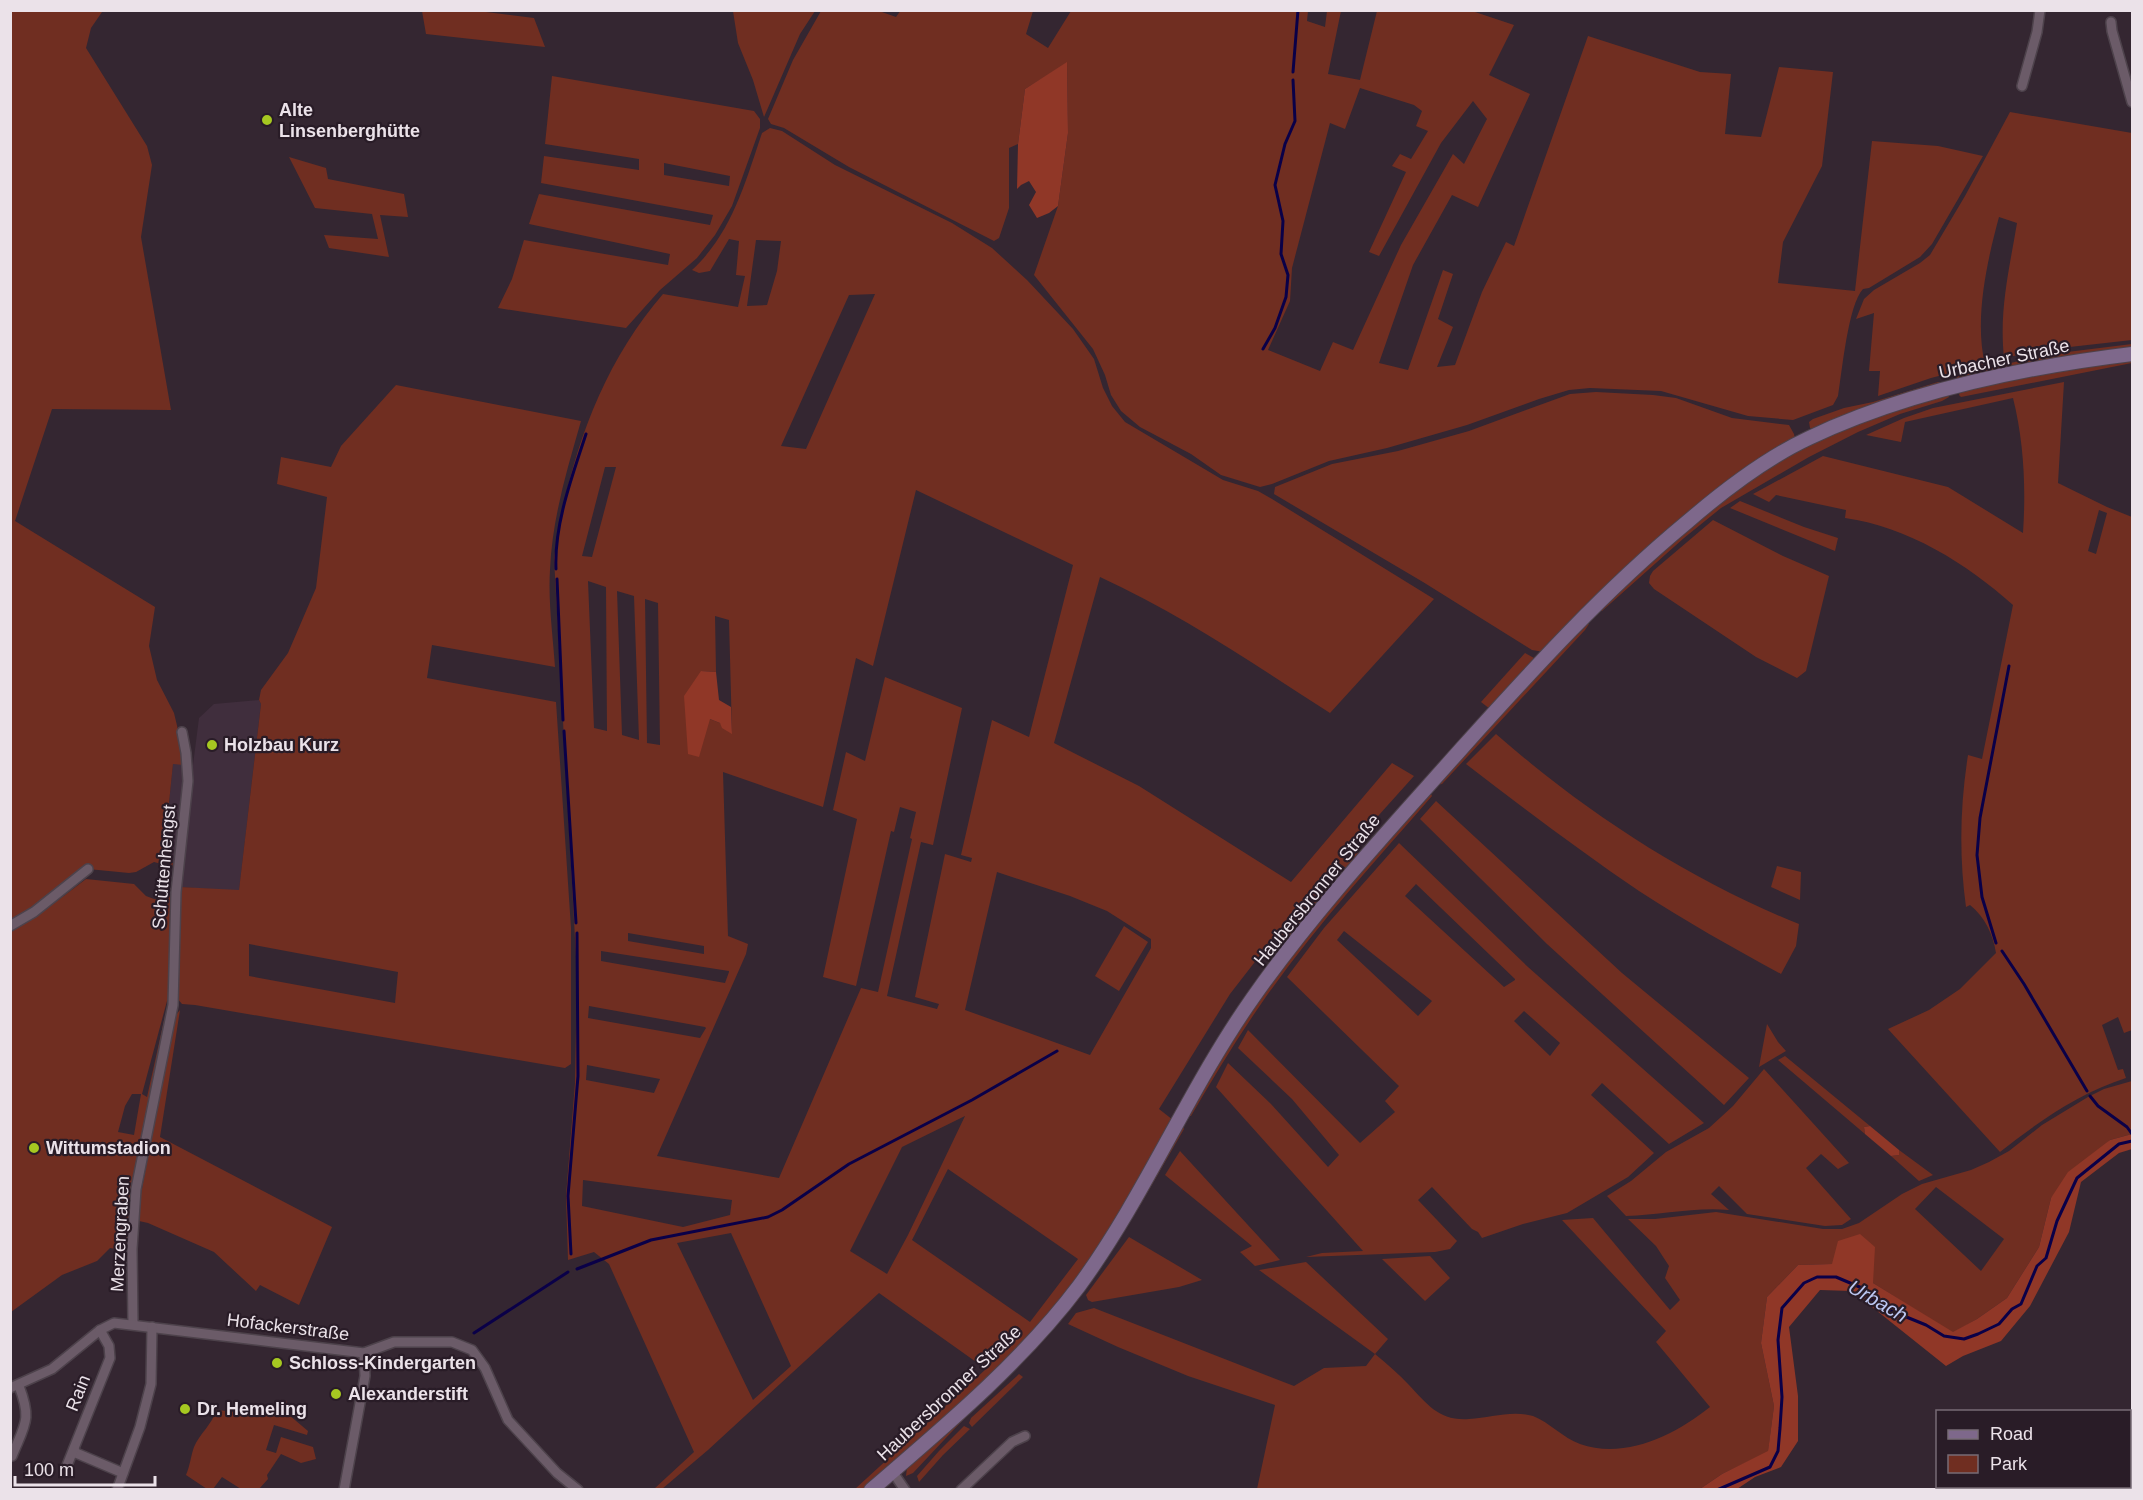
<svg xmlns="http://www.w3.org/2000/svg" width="2143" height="1500" viewBox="0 0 2143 1500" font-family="Arial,sans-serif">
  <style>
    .built { fill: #402e3d }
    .green { fill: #702e21; fill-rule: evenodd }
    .forest { fill: #903727 }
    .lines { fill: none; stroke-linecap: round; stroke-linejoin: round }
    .stream { stroke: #0a0048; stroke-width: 3 }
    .street-casing { stroke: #4d424b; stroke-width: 12 }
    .secondary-casing { stroke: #4d424b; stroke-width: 16 }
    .street { stroke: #6b5b68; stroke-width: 9 }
    .secondary { stroke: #7e688b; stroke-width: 14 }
    .poi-dot { fill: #a6c821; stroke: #291c27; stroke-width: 2 }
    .labels { text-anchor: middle; stroke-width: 4.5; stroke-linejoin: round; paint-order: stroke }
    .poi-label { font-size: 18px; font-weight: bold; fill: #ebe2e9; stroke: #291c27; text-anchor: start }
    .street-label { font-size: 18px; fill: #ebe2e9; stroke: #291c27 }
    .water-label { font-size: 20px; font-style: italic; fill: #bcc7f2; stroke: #291c27 }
  </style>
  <rect width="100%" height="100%" fill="#342631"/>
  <!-- built -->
  <path class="built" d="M 259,700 L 261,704 L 239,891 L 180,887 L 182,864 L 163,861 L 173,763 L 193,765 L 199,718 L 214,704 Z"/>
  <!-- green -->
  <g class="green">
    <path d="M 901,10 L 1033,11 L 1026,34 L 1048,48 L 1071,11 L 1308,11 L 1307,21 L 1325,27 L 1327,11 L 1341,11 L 1328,74 L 1360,80 L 1377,11 L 1472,11 L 1514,25 L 1489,75 L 1530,94 L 1478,207 L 1452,195 L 1413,265 L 1379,363 L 1408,370 L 1443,270 L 1453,274 L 1438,319 L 1453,327 L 1437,367 L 1455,365 L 1482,292 L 1506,242 L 1514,246 L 1588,36 L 1700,72 L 1731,74 L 1725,134 L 1761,137 L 1779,67 L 1833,72 L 1822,166 L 1783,242 L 1778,283 L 1855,291 L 1872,141 L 1938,146 L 1983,156 L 1932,244 L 1920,257 L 1869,288 L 1863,289 C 1848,305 1842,372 1838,396 L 1833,405 L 1793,420 L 1748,416 L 1661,391 L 1590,388 L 1569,390 L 1539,399 L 1467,425 L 1387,448 L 1329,461 L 1272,484 L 1260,487 L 1221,475 L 1191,454 L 1140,427 L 1121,411 L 1111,395 L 1105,375 L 1093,349 L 1034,275 L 1058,206 L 1068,133 L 1067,63 L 1025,89 L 1018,144 L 1009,148 L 1009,208 L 999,238 L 994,241 L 849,167 L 784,128 L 771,124 L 768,119 L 793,60 L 821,11 L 879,11 L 896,17 ZM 1360,88 L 1414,105 L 1422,111 L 1416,126 L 1428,131 L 1411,159 L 1400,154 L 1392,166 L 1406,172 L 1369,252 L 1379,256 L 1441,143 L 1473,101 L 1487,119 L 1464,164 L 1453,154 L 1401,245 L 1353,350 L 1333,342 L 1320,371 L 1268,350 L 1290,301 L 1292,268 L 1330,123 L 1345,129 Z"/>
    <path d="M 11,11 L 102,12 L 91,28 L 86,48 L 147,146 L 152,165 L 141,237 L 171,410 L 52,409 L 15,521 L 155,607 L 149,646 L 157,680 L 174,713 L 184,755 L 184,765 L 173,764 L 163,861 L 173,863 L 172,867 L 154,862 L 136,872 L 129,873 L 88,869 L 11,924 Z"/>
    <path d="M 422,11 L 478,11 L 534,18 L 545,47 L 426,34 Z"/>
    <path d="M 733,11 L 815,11 L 800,34 L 764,117 L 753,80 L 738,43 Z"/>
    <path d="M 552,76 L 754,111 L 760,119 L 760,128 L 732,206 L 715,235 L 697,258 L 660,290 L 626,328 L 498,308 L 512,279 L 524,240 L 668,265 L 670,254 L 529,224 L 539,194 L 710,225 L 713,215 L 541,183 L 544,156 L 639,170 L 639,159 L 545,144 ZM 664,163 L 730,176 L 729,186 L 664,175 Z"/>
    <path d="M 2010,112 L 2132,133 L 2132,340 L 2043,350 L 2004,358 C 1999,310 2009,271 2017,223 L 1999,217 C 1987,261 1974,320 1985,364 L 1931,378 L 1878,396 L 1880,371 L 1869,371 L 1874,313 L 1856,319 L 1864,299 L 1874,290 L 1920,263 L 1930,255 L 1965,196 Z"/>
    <path d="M 770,128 L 782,131 L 835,165 L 952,223 L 992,248 L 1027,280 L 1073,329 L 1094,359 L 1103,388 L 1112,406 L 1125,422 L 1223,480 L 1258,491 L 1272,499 L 1434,599 L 1330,713 C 1255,665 1181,614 1100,577 L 1054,743 L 1139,786 L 1291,882 L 1392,763 L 1414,776 L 1352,845 L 1361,856 L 1349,870 L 1339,863 L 1322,880 L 1332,891 L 1289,943 L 1275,936 L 1230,994 L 1159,1109 L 1173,1120 C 1141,1176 1110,1235 1070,1287 C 1012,1364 936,1425 865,1489 L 855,1489 L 986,1369 L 879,1293 L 708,1450 L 662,1489 L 654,1489 L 694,1452 L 609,1264 L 594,1252 L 568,1260 L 566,1196 L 575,1083 L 577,975 L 554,558 C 568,462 599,368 663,294 L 738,307 L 745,276 L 736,275 L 739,241 L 729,239 L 710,271 L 699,273 L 692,270 C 732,233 745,183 762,133 ZM 756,240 L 781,241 L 777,271 L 767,305 L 747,306 ZM 875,294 L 806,449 L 781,446 L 849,295 ZM 605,467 L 616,467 L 592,557 L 582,556 ZM 916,490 L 1073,565 L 1029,737 L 992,720 L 961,855 L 972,858 L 971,862 L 945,854 L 915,997 L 939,1004 L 937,1009 L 887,996 L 921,842 L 933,845 L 962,708 L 885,677 L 865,761 L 846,752 L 833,810 L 857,819 L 823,977 L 856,986 L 891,831 L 894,832 L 900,807 L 916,812 L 910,838 L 912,839 L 878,992 L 861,988 L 779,1178 L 657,1156 L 746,954 L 748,944 L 728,936 L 723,772 L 823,807 L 856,658 L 873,666 ZM 588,581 L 606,587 L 607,731 L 594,728 ZM 617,591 L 634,596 L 639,740 L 622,735 ZM 645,599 L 658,603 L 660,745 L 647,743 ZM 715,616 L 729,620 L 732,733 L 720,723 L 710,719 L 701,671 L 716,672 ZM 997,872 L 1070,896 L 1107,911 L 1151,939 L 1151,948 L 1090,1055 L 965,1010 ZM 628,933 L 704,946 L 704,954 L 628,941 ZM 601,951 L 729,971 L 729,972 L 725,983 L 601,961 ZM 589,1006 L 705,1027 L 706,1028 L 700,1038 L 588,1018 ZM 587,1065 L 660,1079 L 654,1093 L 586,1080 ZM 965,1116 L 908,1235 L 887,1274 L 850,1251 L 902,1147 ZM 948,1169 L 1078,1259 L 1030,1322 L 912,1240 ZM 583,1180 L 732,1200 L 730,1215 L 683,1227 L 582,1206 ZM 731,1233 L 791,1366 L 753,1400 L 677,1243 Z"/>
    <path d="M 289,157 L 326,168 L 328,179 L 404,194 L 408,217 L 380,215 L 389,257 L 329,248 L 324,235 L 378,239 L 372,214 L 315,208 Z"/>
    <path d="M 2132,344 L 2132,348 L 1954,380 L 1958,376 L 2043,355 Z"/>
    <path d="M 2132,358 L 2132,363 L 1961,397 L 1959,395 L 1960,392 L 2030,375 Z"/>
    <path d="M 1938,382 L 1944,383 L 1816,430 L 1810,428 L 1809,422 L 1813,419 L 1844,408 L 1873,402 Z"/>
    <path d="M 2064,382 L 2058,483 L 2107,507 L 2132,517 L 2132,1030 L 2124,1033 L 2118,1017 L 2102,1025 L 2118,1070 L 2123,1069 L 2126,1078 C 2079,1093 2038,1122 2000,1152 L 1888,1029 L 1929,1010 L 1960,989 L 1996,953 C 1993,934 1985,917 1970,905 L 1966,907 C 1959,856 1960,806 1968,755 L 1982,759 L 2013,605 C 1966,563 1908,527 1845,518 L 1846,510 L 1776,495 L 1769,502 L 1753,494 L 1823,456 L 1948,487 L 2023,533 C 2026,488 2024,442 2013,398 L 1905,422 L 1901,442 L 1866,435 L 1904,418 L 1933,408 ZM 2099,510 L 2107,513 L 2096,554 L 2088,551 Z"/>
    <path d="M 396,385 L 581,421 C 567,470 552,519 550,570 C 548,602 553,636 555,667 L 432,645 L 427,678 L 556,702 L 571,928 L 571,1064 L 565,1068 L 195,1005 L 182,1004 L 176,997 L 170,998 L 167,1001 L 142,1094 L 147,1097 L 165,1016 L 169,1009 L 130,1251 L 110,1248 L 97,1261 L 62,1275 L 11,1312 L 11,932 L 40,914 L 86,879 L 134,884 L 146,896 L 154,899 L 160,900 L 180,887 L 239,890 L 261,704 L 259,700 L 261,690 L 288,653 L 316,588 L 327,497 L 277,484 L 281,457 L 331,467 L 341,446 ZM 249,944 L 398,972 L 395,1003 L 249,976 ZM 132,1094 L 141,1094 L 134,1135 L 118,1132 L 125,1106 Z"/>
    <path d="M 1596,392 L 1653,395 L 1676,398 L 1732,418 L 1789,425 L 1794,434 L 1795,439 L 1773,453 L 1544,652 L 1532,650 L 1423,582 L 1274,494 L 1275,487 L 1332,464 L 1398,451 L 1469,431 L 1570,394 Z"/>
    <path d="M 1948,395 L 1949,397 L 1942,401 L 1900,414 L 1858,432 L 1809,457 L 1721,508 L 1684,538 L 1602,611 L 1598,611 C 1659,550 1729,486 1806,446 C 1849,423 1901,408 1948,395 Z"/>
    <path d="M 1740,501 L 1804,527 L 1838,538 L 1835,551 L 1730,508 Z"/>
    <path d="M 1713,520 L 1783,556 L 1829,576 L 1806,671 L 1797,678 L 1756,657 L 1654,589 L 1649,583 L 1650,576 L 1653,571 Z"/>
    <path d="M 1585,624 L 1589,624 L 1585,630 L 1442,784 L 1436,785 Z"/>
    <path d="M 1525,653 L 1534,658 L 1533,662 L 1490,709 L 1481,702 Z"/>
    <path d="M 1496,734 C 1585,812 1689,880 1799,924 L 1796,946 L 1781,974 C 1733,948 1685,921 1639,891 C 1580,851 1523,808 1466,764 Z"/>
    <path d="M 1430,792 L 1432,796 C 1373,864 1312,930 1261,1004 C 1236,1040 1213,1078 1191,1116 L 1187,1116 C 1210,1077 1233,1037 1259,1000 C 1310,926 1371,859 1430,792 Z"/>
    <path d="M 1436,801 L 1622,973 L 1749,1078 L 1724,1105 L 1547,944 L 1420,819 Z"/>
    <path d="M 1399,843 L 1528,967 L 1704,1123 L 1669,1144 L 1602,1083 L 1591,1095 L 1654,1153 L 1628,1177 L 1567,1213 L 1523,1224 L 1482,1238 L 1478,1232 L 1472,1229 L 1432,1187 L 1418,1200 L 1457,1241 L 1450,1249 L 1435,1252 L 1306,1257 L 1322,1253 L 1363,1251 L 1216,1087 L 1228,1063 L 1271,1104 L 1328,1167 L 1339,1155 L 1292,1099 L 1238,1048 L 1248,1030 L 1360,1143 L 1395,1112 L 1385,1101 L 1399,1086 L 1287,977 L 1324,928 ZM 1416,884 L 1515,979 L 1515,980 L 1504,987 L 1405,896 ZM 1344,931 L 1432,1001 L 1418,1016 L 1337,940 ZM 1524,1011 L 1560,1043 L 1550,1056 L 1514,1021 Z"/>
    <path d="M 1777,866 L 1801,872 L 1800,900 L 1771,887 Z"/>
    <path d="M 1124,926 L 1148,942 L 1119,991 L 1095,976 Z"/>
    <path d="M 180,1010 L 160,1137 L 332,1227 L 299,1305 L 260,1285 L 256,1291 L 214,1252 L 148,1223 L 139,1221 L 141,1194 L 171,1032 L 176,1015 Z"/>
    <path d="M 1767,1024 L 1778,1042 L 1786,1051 L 1759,1067 Z"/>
    <path d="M 1785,1056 L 1870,1126 L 1864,1127 L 1865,1134 L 1778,1060 Z"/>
    <path d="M 1764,1069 L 1849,1163 L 1838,1169 L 1821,1154 L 1806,1168 L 1851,1219 L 1842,1225 L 1825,1226 L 1747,1214 L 1719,1186 L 1711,1194 L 1729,1210 C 1694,1207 1661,1215 1626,1216 L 1607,1196 L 1631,1181 L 1666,1152 L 1709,1128 L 1733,1106 Z"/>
    <path d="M 2132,1081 L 2132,1134 L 2110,1140 L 2051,1198 L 2039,1247 L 2007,1298 L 1977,1319 L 1953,1333 L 1873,1283 L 1873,1273 L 1832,1264 L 1798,1265 L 1767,1297 L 1761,1343 L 1774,1406 L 1768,1452 L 1722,1474 L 1700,1489 L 1257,1489 L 1275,1405 L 1188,1376 L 1118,1347 L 1068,1324 L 1076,1313 L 1094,1308 L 1294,1386 L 1324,1368 L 1366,1366 L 1375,1354 L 1259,1270 L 1306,1262 L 1388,1339 L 1375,1354 C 1387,1364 1399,1374 1409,1385 C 1428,1405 1439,1421 1469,1419 C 1491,1418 1511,1410 1533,1416 C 1549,1422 1563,1438 1580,1444 C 1625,1460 1675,1435 1710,1407 L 1656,1342 L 1666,1331 L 1562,1220 L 1593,1218 L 1670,1310 L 1680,1300 L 1665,1278 L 1669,1266 L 1656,1246 L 1628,1219 L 1655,1219 L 1716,1212 L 1823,1229 L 1842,1229 L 1859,1223 L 1902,1194 L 1922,1184 L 1971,1170 L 1989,1162 L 2009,1151 L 2042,1125 L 2088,1097 L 2104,1089 ZM 1936,1187 L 2004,1239 L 1981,1271 L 1915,1209 Z"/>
    <path d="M 1182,1125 L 1184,1129 L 1139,1207 L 1078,1300 L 1048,1335 L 960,1423 L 913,1473 L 906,1476 L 907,1468 L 914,1459 L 1043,1335 Z"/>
    <path d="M 1899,1150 L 1933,1175 L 1919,1181 L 1891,1156 L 1899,1155 Z"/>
    <path d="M 1180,1151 L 1280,1260 L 1255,1266 L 1240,1252 L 1252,1246 L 1165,1175 Z"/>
    <path d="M 1129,1237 L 1202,1280 L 1179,1287 L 1092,1302 L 1088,1300 L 1086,1295 Z"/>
    <path d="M 1430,1256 L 1450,1278 L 1425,1301 L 1382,1259 Z"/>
    <path d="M 1019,1374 L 1023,1377 L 972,1427 L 969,1423 L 971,1418 Z"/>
    <path d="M 286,1400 L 289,1415 L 308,1431 L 307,1435 L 274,1425 L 266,1450 L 276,1453 L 281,1437 L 313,1447 L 316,1459 L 301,1463 L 281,1454 L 267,1475 L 268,1479 L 259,1489 L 241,1489 L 222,1477 L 213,1489 L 207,1489 L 186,1475 C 190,1466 191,1455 194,1447 C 200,1433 212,1425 216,1410 L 284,1416 Z"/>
    <path d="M 964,1426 L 970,1429 L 943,1455 L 919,1482 L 917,1476 L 939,1451 Z"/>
  </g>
  <!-- forest -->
  <g class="forest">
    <path d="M 1067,62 L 1068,133 L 1058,206 L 1049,213 L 1037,218 L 1029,205 L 1036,192 L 1029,181 L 1021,185 L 1017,189 L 1018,144 L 1025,89 Z"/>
    <path d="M 701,671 L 716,672 L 719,700 L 731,707 L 732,734 L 722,728 L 720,723 L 710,719 L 699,757 L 688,754 L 684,696 Z"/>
    <path d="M 1870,1126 L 1899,1150 L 1899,1155 L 1891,1156 L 1865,1134 L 1864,1127 Z"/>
    <path d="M 2132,1134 L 2132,1149 L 2119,1153 L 2081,1182 L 2069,1232 L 2030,1306 L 2001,1341 L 1963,1356 L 1946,1366 L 1852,1291 L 1820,1290 L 1789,1327 L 1798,1396 L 1798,1441 L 1781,1467 L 1755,1477 L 1737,1489 L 1700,1489 L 1722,1474 L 1768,1451 L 1774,1406 L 1761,1343 L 1767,1297 L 1798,1265 L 1832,1264 L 1838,1241 L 1860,1234 L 1875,1247 L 1873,1283 L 1953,1332 L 1977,1319 L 2007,1298 L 2039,1247 L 2051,1198 L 2068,1172 L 2110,1140 Z"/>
  </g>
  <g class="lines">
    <!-- stream -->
    <g class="stream">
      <path d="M 1293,72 L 1298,10"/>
      <path d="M 1263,349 L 1275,328 L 1286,297 L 1288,275 L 1281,254 L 1283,221 L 1275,185 L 1285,144 L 1295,121 L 1293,80"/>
      <path d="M 556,569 C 554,524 572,477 586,434"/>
      <path d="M 557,579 L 563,720"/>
      <path d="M 564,731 L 576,923"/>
      <path d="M 1996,943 L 1982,897 L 1977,855 L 1980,818 L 2009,666"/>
      <path d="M 2002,951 L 2024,984 L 2087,1091"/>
      <path d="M 2090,1096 L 2098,1106 L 2127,1127 L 2132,1134"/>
      <path d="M 571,1254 L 568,1196 L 578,1076 L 577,933"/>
      <path d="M 577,1269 L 651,1240 L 768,1217 L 782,1210 L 849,1164 L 972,1100 L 1057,1051"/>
      <path d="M 474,1333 L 568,1272"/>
      <path d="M 1717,1490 L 1770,1467 L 1778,1451 L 1780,1428 L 1782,1397 L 1778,1340 L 1782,1308 L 1804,1283 L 1817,1277 L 1836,1277 L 1862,1288 L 1869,1297 L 1882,1307 L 1926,1325 L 1944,1336 L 1964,1339 L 1978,1334 L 1999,1324 L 2012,1309 L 2021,1304 L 2037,1266 L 2046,1258 L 2057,1221 L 2077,1178 L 2119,1144 L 2132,1141"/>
    </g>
    <defs>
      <g id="street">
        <path d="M 2111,22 L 2112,31 L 2132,102"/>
        <path d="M 2022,86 L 2037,32 L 2040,10"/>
        <path d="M 10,926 L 34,912 L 88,869"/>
        <path d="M 133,1324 L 132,1249 L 136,1189 L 173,1005 L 176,892 L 188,781 L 186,753 L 182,732"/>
        <path d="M 10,1388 L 52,1369 L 100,1330 L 114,1323 L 364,1353 L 394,1342 L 452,1342 L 472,1350 L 485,1368 L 508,1420 L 557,1473 L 578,1490"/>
        <path d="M 74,1449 L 76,1453 L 123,1473"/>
        <path d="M 12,1456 C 25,1424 32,1420 19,1386"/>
        <path d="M 66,1468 L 110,1358 L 109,1346 L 100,1330"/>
        <path d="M 892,1471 L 905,1490"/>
        <path d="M 117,1490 L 140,1427 L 151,1384 L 152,1327"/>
        <path d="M 344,1490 L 365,1376 L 364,1353"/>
        <path d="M 961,1490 L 1012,1442 L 1025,1436"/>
      </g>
      <path id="secondary" d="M 871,1490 C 943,1428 1022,1362 1079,1286 C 1145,1196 1188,1090 1252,999 C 1315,909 1390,829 1462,748 C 1533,669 1604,591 1686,523 C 1723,491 1764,459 1809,438 C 1908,391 2025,367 2132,354"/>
    </defs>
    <!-- street casing -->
    <use href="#street" class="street-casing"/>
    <!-- secondary casing -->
    <use href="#secondary" class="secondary-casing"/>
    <!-- street -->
    <use href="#street" class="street"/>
    <!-- secondary -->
    <use href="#secondary" class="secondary"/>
  </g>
  <!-- markers -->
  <g class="poi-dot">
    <circle cx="267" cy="120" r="6"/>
    <circle cx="212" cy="745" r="6"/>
    <circle cx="34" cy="1148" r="6"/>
    <circle cx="277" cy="1363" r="6"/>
    <circle cx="336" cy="1394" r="6"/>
    <circle cx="185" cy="1409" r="6"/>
  </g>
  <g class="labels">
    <!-- poi labels -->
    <g class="poi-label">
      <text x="279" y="116">Alte<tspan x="279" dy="21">Linsenberghütte</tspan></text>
      <text x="224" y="751">Holzbau Kurz</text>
      <text x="46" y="1154">Wittumstadion</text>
      <text x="289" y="1369">Schloss-Kindergarten</text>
      <text x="348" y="1400">Alexanderstift</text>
      <text x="197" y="1415">Dr. Hemeling</text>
    </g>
    <!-- street labels -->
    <g class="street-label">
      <text transform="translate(2004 359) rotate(-12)" y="6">Urbacher Straße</text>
      <text transform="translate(164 867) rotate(-85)" y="6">Schüttenhengst</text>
      <text transform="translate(1317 890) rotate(-51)" y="6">Haubersbronner Straße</text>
      <text transform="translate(120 1234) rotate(-87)" y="6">Merzengraben</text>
      <text transform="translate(288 1327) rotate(7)" y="6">Hofackerstraße</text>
      <text transform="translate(78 1393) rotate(-68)" y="6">Rain</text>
      <text transform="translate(949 1393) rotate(-43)" y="6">Haubersbronner Straße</text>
    </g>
    <!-- water labels -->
    <g class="water-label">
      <text transform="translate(1878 1301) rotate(30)" y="7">Urbach</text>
    </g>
  </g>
  <!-- border -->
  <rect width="2143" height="1500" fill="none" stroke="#ebe2e9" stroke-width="24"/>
  <!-- legend -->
  <rect x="1936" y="1410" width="195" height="78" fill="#291c27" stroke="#776b75" stroke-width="1.5"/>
  <rect x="1948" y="1430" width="30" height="9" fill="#7e688b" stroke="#776b75" stroke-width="1.5"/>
  <text x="1990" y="1440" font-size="18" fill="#ebe2e9">Road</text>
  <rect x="1948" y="1455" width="30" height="18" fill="#702e21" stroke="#776b75" stroke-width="1.5"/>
  <text x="1990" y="1470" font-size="18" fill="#ebe2e9">Park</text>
  <!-- scale -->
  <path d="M15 1476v9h140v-9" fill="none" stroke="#ebe2e9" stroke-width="3"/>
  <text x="24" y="1476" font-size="18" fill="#ebe2e9" stroke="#291c27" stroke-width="4.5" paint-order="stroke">100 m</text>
</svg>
